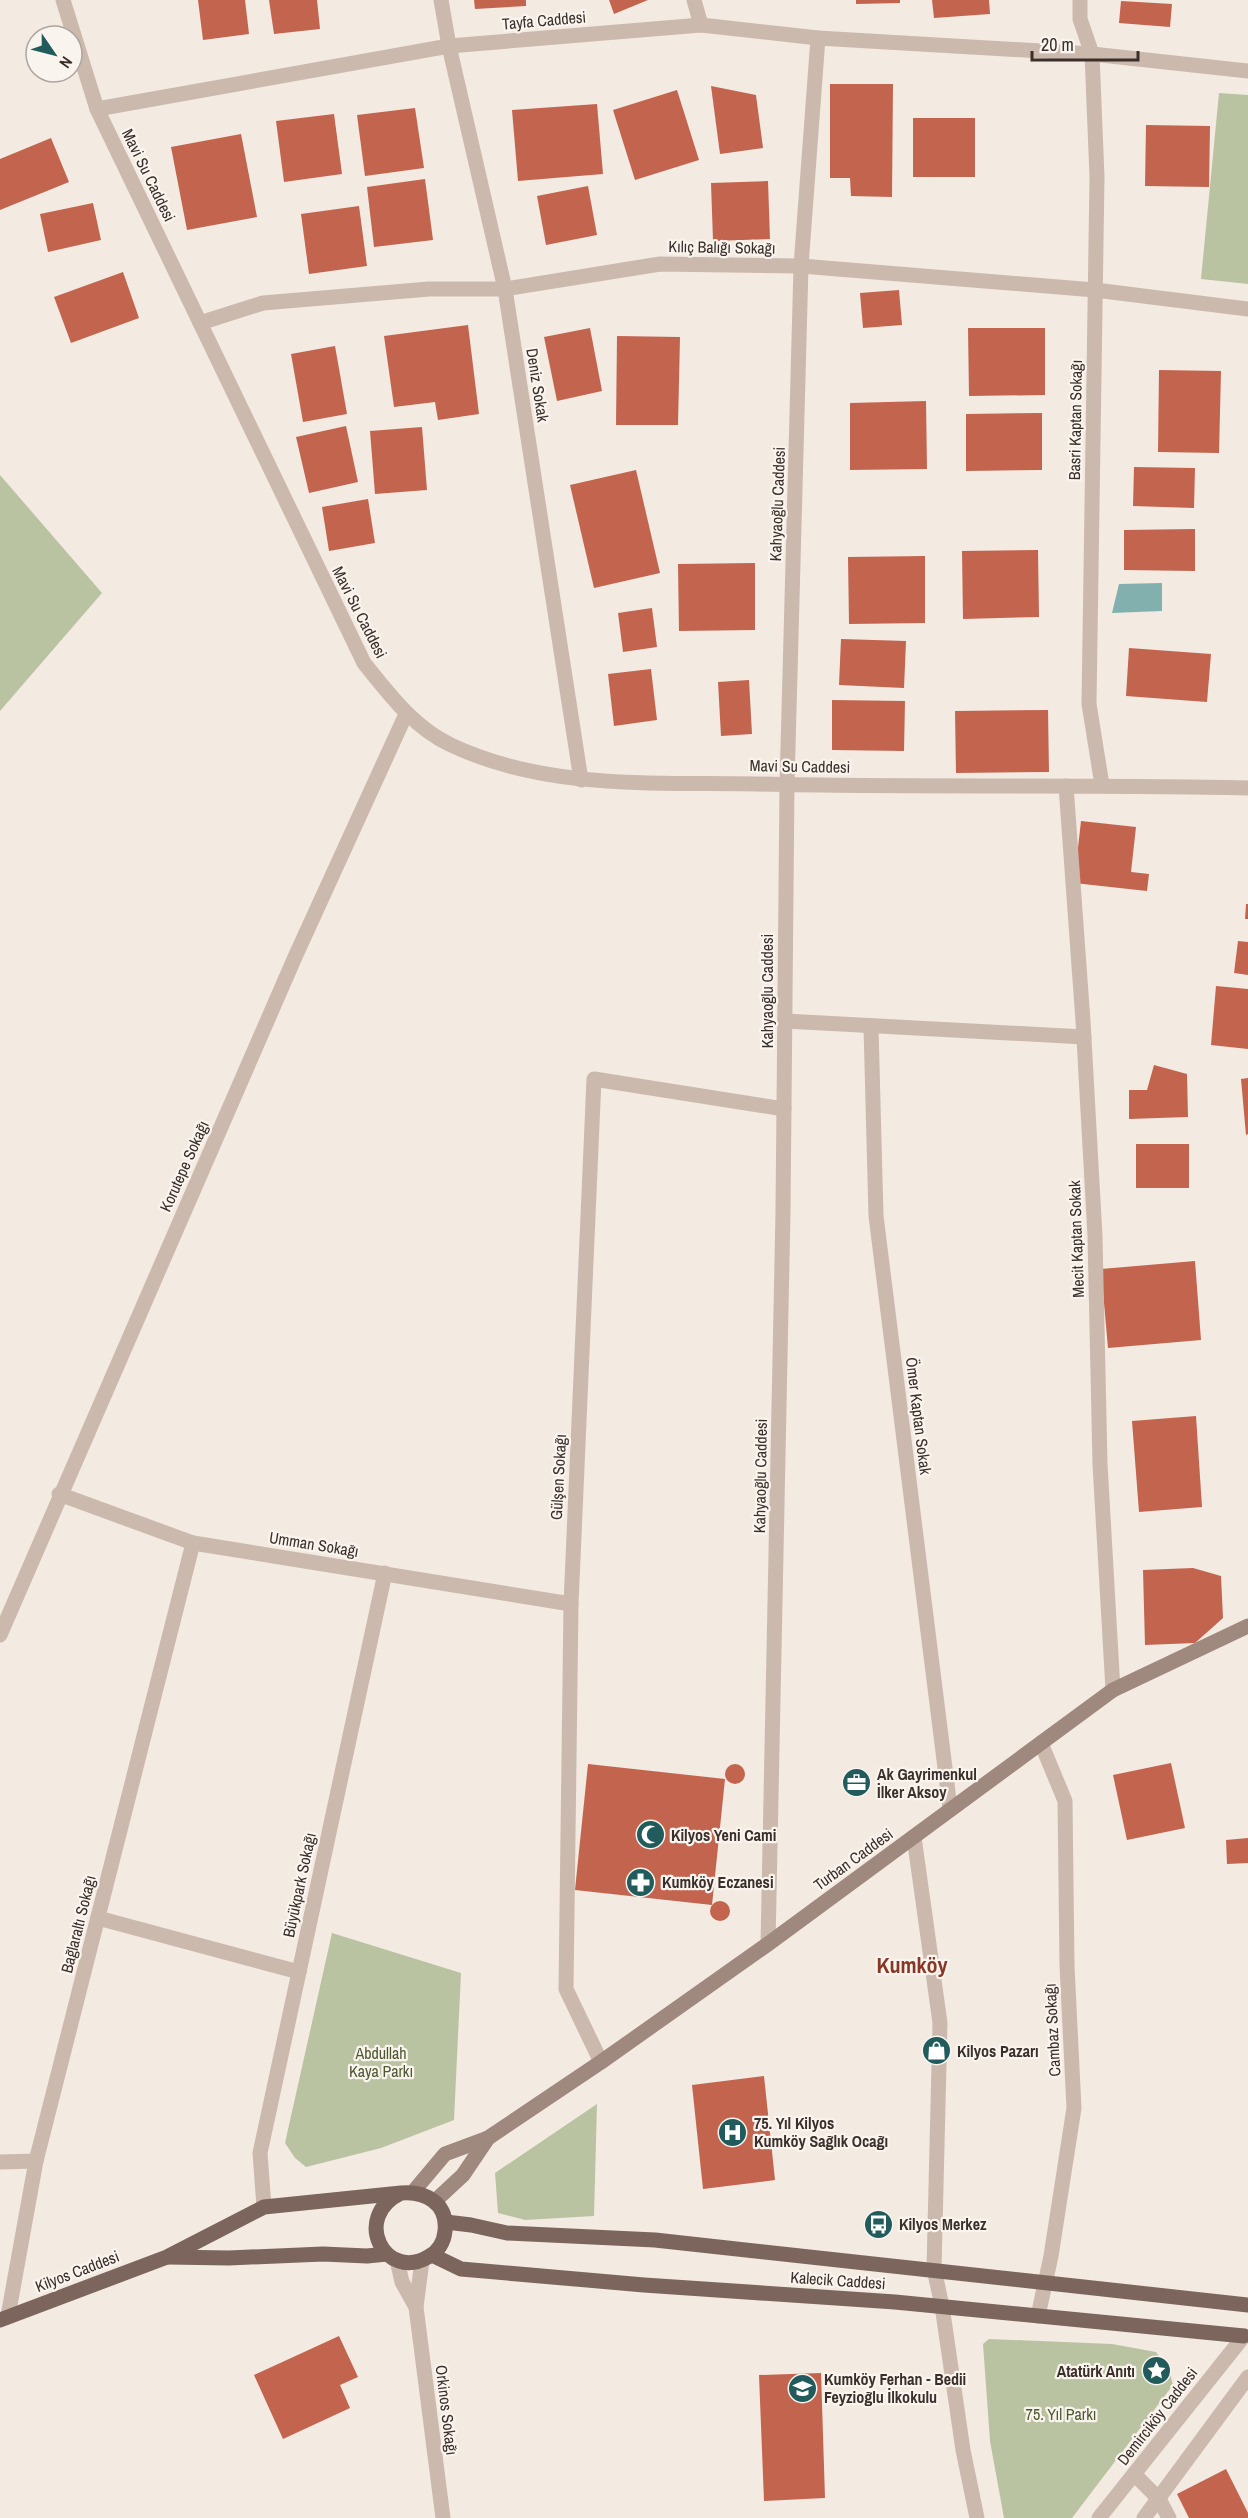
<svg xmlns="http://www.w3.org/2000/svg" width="1248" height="2518" viewBox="0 0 1248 2518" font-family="'Archivo Narrow',sans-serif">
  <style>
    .green { fill: #bac3a1 }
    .water { fill: #81b0af }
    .building { fill: #c3644f }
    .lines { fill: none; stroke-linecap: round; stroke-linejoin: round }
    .service { stroke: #ccb9ad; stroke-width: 15 }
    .minor { stroke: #ccb9ad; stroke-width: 15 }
    .tertiary { stroke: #ccb9ad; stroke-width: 15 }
    .secondary { stroke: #9f887e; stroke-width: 15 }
    .primary { stroke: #7c655d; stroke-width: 15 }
    .labels { text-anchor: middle; stroke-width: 4.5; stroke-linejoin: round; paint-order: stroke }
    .street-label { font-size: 16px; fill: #3a2f2b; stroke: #faf4ee }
    .poi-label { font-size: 16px; font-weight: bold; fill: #3a2f2b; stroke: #faf4ee; text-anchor: start }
    .park-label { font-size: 16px; fill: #4c582f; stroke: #faf4ee }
    .district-label { font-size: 22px; font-weight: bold; fill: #883726; stroke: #faf4ee }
  </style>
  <rect width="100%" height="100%" fill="#f3eae1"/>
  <!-- green -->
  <g class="green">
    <path d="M 1219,93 L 1248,95 L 1248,284 L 1201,279 Z"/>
    <path d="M 0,475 L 102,593 L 0,711 Z"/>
    <path d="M 332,1933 L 461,1973 L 454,2120 L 381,2148 L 306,2167 L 295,2158 L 285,2143 Z"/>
    <path d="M 597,2104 L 594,2216 L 525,2220 L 498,2213 L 495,2173 Z"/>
    <path d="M 989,2339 L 1112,2344 L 1156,2352 L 1169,2370 L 1173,2385 L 1072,2518 L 1004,2518 L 990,2441 L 983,2344 Z"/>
  </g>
  <!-- water -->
  <path class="water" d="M 1162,583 L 1162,611 L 1112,613 L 1119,584 Z"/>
  <!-- building -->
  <g class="building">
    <path d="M 198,0 L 245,0 L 249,34 L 203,40 Z"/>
    <path d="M 269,0 L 317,0 L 320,29 L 274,34 Z"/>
    <path d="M 474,0 L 526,0 L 526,6 L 475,9 Z"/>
    <path d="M 609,0 L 648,0 L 614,14 Z"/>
    <path d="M 856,0 L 900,0 L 900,3 L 856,4 Z"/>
    <path d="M 932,0 L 989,0 L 990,14 L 934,18 Z"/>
    <path d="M 1121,1 L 1172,4 L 1170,27 L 1119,23 Z"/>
    <path d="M 830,84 L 893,84 L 892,197 L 851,196 L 850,178 L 830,178 Z"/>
    <path d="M 711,86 L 756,95 L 763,148 L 720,154 Z"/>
    <path d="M 677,90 L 699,160 L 635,180 L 613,110 Z"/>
    <path d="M 597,104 L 603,174 L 518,181 L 512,110 Z"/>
    <path d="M 415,108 L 424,168 L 365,176 L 357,115 Z"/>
    <path d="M 334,114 L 342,174 L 284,182 L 276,121 Z"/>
    <rect x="913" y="118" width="62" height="59"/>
    <path d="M 1146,125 L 1210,126 L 1209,187 L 1145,186 Z"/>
    <path d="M 241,134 L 257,217 L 187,230 L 171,147 Z"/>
    <path d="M 51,138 L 69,182 L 0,210 L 0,159 Z"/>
    <path d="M 425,179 L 433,240 L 374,247 L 367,187 Z"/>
    <path d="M 768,181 L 770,239 L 713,241 L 711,183 Z"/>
    <path d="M 588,186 L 597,235 L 546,245 L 537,196 Z"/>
    <path d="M 93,203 L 101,240 L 48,252 L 40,214 Z"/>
    <path d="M 359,206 L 367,266 L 309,274 L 301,214 Z"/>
    <path d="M 123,272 L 139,318 L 71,343 L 54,297 Z"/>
    <path d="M 899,290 L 902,325 L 863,328 L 860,293 Z"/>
    <path d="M 468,325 L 479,414 L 438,420 L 435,402 L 394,407 L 384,336 Z"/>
    <path d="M 590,328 L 602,391 L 557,401 L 544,337 Z"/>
    <path d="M 968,328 L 1045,328 L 1045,395 L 969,396 Z"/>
    <path d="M 617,336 L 680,337 L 678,425 L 616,425 Z"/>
    <path d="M 335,346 L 347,414 L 303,422 L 291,354 Z"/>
    <path d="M 1159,370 L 1221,371 L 1219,453 L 1158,452 Z"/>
    <path d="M 926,401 L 927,469 L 850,470 L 850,403 Z"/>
    <path d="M 1042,413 L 1042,470 L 966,471 L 966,414 Z"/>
    <path d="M 346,426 L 358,482 L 309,493 L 296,437 Z"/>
    <path d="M 422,427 L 427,490 L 375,494 L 370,431 Z"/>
    <path d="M 1134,467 L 1195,468 L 1194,508 L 1133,506 Z"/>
    <path d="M 636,470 L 660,573 L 594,588 L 570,485 Z"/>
    <path d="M 368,499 L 375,543 L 329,551 L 322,507 Z"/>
    <path d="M 1195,529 L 1195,571 L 1124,570 L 1124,530 Z"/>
    <path d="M 1038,550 L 1039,617 L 963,619 L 962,551 Z"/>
    <path d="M 925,556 L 925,623 L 849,624 L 848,557 Z"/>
    <path d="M 755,563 L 755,630 L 679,631 L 678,564 Z"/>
    <path d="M 652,608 L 657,647 L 623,652 L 618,613 Z"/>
    <path d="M 841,639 L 906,641 L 904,688 L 839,685 Z"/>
    <path d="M 1129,648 L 1211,654 L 1207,702 L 1126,696 Z"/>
    <path d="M 651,669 L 657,720 L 614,726 L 608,674 Z"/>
    <path d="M 749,680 L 752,734 L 721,736 L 718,682 Z"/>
    <path d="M 832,700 L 905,701 L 904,751 L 832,750 Z"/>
    <path d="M 1048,710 L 1049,772 L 956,773 L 955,711 Z"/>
    <path d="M 1081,821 L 1136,827 L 1131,872 L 1149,874 L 1147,891 L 1074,883 Z"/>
    <path d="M 1246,904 L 1248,904 L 1248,919 L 1245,919 Z"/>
    <path d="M 1238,941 L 1248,942 L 1248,975 L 1234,973 Z"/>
    <path d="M 1216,986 L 1248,989 L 1248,1049 L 1211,1045 Z"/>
    <path d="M 1154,1065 L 1187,1074 L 1188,1117 L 1129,1119 L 1129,1090 L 1147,1090 Z"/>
    <path d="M 1248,1078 L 1248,1134 L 1246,1135 L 1241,1079 Z"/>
    <rect x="1136" y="1144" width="53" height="44"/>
    <path d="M 1195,1261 L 1201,1340 L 1108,1348 L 1101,1269 Z"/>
    <path d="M 1196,1416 L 1202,1507 L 1139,1512 L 1132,1421 Z"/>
    <path d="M 1193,1568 L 1221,1576 L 1223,1618 L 1195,1643 L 1145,1645 L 1143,1570 Z"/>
    <path d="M 1171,1763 L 1185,1828 L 1127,1840 L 1113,1775 Z"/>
    <circle cx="735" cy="1774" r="10"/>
    <path d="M 588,1764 L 725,1779 L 712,1905 L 575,1890 Z"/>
    <path d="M 1248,1838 L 1248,1863 L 1227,1864 L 1226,1840 Z"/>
    <circle cx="720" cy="1911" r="10"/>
    <path d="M 764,2076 L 775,2180 L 703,2189 L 692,2085 Z"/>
    <path d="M 339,2336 L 358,2377 L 340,2385 L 350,2408 L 283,2439 L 254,2375 Z"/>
    <path d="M 821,2373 L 825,2498 L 764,2501 L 759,2375 Z"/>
    <path d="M 1226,2469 L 1248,2513 L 1248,2518 L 1189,2518 L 1177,2494 Z"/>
  </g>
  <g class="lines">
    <!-- service -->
    <g class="service">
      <path d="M 914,1837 L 940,2023 L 934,2269"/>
      <path d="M 98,1918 L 299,1972"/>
    </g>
    <!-- minor -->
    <g class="minor">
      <path d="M 63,0 L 97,109 L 364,663 C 389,694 414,728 451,745 C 546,790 655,782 757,784 C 921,788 1084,784 1248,788"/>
      <path d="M 441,0 L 449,46 L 505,289 L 581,780"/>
      <path d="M 694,0 L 701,25"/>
      <path d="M 1080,0 L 1080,19 L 1092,54 L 1097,177 L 1089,704 L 1102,785"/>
      <path d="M 97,109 L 449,46 L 701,25 L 818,38 L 1092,54 L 1248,71"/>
      <path d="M 200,323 L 263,303 L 429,289 L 505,289 L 660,264 L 801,266 L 1095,290 L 1248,309"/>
      <path d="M 1066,786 L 1083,1021 L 1095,1236 L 1100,1464 L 1113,1690"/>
      <path d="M 785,1021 L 1084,1037"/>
      <path d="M 871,1027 L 876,1216 L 950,1808"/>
      <path d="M 59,1494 L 193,1543 L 571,1604"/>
      <path d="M 0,1635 L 295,957 L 406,714"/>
      <path d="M 768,1944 L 783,1212 L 787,785 L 801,266 L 818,38"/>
      <path d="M 601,2062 L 566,1989 L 571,1604 L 594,1079 L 784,1109"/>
      <path d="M 0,2162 L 36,2161"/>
      <path d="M 264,2207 L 260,2153 L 385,1573"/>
      <path d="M 397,2260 L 402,2282 L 416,2307"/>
      <path d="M 422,2261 L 416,2307 L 443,2518"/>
      <path d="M 934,2269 L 942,2306 L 963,2450 L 977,2518"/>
      <path d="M 8,2316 L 36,2161 L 193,1543"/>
      <path d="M 1038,2316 L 1051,2256 L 1074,2108 L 1067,1966 L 1065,1801 L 1041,1743"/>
      <path d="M 1134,2474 L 1159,2499 L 1169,2518"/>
    </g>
    <!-- tertiary -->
    <g class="tertiary">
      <path d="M 1099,2518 L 1244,2336"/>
      <path d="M 1144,2518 L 1248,2377"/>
    </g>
    <!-- secondary -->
    <g class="secondary">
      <path d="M 413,2192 L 445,2154 L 488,2138 L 601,2062 L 768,1944 L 1113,1690 L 1248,1626"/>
      <path d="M 435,2201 L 463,2175 L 488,2138"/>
    </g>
    <!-- primary -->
    <g class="primary">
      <path d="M 446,2222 L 471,2225 L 507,2233 L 655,2240 L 1248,2305"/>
      <path d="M 432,2255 L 461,2269 L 644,2285 L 895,2302 L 1244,2336"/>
      <path d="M 168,2257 L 229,2258 L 323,2254 L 367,2256 L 387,2254"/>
      <path d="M 0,2320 L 167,2257 L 264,2207 L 401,2193 C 425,2191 448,2203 445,2231 C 444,2242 438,2252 428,2257 C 385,2282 351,2217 401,2193"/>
    </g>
  </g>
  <!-- icons -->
  <defs>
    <symbol id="office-disc" viewBox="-11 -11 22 22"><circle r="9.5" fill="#215b5b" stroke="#faf4ee"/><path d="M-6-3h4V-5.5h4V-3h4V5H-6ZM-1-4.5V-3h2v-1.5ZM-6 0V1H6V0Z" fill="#fff"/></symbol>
    <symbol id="mosque-disc" viewBox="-11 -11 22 22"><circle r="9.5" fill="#215b5b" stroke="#faf4ee"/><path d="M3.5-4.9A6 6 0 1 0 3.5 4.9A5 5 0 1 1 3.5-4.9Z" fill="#fff"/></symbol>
    <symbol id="pharmacy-disc" viewBox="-11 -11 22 22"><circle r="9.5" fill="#215b5b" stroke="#faf4ee"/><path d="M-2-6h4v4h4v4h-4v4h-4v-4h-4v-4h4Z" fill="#fff"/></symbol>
    <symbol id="shop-disc" viewBox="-11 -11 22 22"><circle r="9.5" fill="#215b5b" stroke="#faf4ee"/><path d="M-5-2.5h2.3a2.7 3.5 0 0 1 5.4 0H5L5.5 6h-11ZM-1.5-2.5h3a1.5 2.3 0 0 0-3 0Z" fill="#fff"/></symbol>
    <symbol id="hospital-disc" viewBox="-11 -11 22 22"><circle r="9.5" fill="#215b5b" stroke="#faf4ee"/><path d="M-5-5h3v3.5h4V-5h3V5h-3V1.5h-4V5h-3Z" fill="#fff"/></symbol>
    <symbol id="bus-disc" viewBox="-11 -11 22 22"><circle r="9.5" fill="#215b5b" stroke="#faf4ee"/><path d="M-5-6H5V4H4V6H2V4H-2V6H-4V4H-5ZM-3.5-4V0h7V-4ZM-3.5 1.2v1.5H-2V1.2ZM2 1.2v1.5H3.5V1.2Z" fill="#fff"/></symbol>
    <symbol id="sight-disc" viewBox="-11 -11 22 22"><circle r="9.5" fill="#215b5b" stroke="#faf4ee"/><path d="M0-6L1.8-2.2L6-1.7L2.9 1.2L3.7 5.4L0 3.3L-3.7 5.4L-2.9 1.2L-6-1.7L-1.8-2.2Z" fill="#fff"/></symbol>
    <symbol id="school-disc" viewBox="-11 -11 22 22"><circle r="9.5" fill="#215b5b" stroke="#faf4ee"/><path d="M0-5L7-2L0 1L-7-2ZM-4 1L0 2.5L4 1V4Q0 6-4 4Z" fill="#fff"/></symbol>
  </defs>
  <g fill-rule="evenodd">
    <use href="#office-disc" x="840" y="1766" width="33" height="33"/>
    <use href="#mosque-disc" x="634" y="1818" width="33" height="33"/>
    <use href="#pharmacy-disc" x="624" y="1866" width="33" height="33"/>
    <use href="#shop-disc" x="920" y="2034" width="33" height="33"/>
    <use href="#hospital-disc" x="716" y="2116" width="33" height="33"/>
    <use href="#bus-disc" x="862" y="2208" width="33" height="33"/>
    <use href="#sight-disc" x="1140" y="2354" width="33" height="33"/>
    <use href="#school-disc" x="786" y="2372" width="33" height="33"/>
  </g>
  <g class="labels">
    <!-- street labels -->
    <g class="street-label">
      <text transform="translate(544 20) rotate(-5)" y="6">Tayfa Caddesi</text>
      <text transform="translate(149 175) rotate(64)" y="6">Mavi Su Caddesi</text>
      <text transform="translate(722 247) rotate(1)" y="6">Kılıç Balığı Sokağı</text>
      <text transform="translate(538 385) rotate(81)" y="6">Deniz Sokak</text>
      <text transform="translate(1075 420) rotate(-89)" y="6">Basri Kaptan Sokağı</text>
      <text transform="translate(777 504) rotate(-88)" y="6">Kahyaoğlu Caddesi</text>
      <text transform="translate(360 612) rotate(63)" y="6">Mavi Su Caddesi</text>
      <text transform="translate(800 766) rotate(1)" y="6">Mavi Su Caddesi</text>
      <text transform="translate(767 991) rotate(-90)" y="6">Kahyaoğlu Caddesi</text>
      <text transform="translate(184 1166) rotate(-66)" y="6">Korutepe Sokağı</text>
      <text transform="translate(1076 1239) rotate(-92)" y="6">Mecit Kaptan Sokak</text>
      <text transform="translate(919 1416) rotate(83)" y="6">Ömer Kaptan Sokak</text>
      <text transform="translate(760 1476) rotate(-89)" y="6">Kahyaoğlu Caddesi</text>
      <text transform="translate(558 1477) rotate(-87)" y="6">Gülşen Sokağı</text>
      <text transform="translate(314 1544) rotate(9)" y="6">Umman Sokağı</text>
      <text transform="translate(853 1859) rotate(-36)" y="6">Turban Caddesi</text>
      <text transform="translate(299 1885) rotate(-78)" y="6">Büyükpark Sokağı</text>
      <text transform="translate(78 1924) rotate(-76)" y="6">Bağlaraltı Sokağı</text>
      <text transform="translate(1052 2030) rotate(-93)" y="6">Cambaz Sokağı</text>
      <text transform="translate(77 2271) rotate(-21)" y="6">Kilyos Caddesi</text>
      <text transform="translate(838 2280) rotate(4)" y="6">Kalecik Caddesi</text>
      <text transform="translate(447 2410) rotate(83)" y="6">Orkinos Sokağı</text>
      <text transform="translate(1157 2416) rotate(-52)" y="6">Demirciköy Caddesi</text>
    </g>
    <!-- poi labels -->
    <g class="poi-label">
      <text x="877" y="1780">Ak Gayrimenkul<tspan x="877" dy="18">İlker Aksoy</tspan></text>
      <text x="671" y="1841">Kilyos Yeni Cami</text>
      <text x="662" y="1888">Kumköy Eczanesi</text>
      <text x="957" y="2057">Kilyos Pazarı</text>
      <text x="754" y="2129">75. Yıl Kilyos<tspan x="754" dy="18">Kumköy Sağlık Ocağı</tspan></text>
      <text x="899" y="2230">Kilyos Merkez</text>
      <text x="1135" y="2377" text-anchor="end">Atatürk Anıtı</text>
      <text x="824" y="2385">Kumköy Ferhan - Bedii<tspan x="824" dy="18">Feyzioğlu İlkokulu</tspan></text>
    </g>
    <!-- park labels -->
    <g class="park-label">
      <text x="381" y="2059">Abdullah<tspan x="381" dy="18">Kaya Parkı</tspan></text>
      <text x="1061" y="2420">75. Yıl Parkı</text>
    </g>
    <!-- district labels -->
    <g class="district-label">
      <text x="912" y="1973">Kumköy</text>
    </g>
  </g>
  <!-- north arrow -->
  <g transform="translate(54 54) rotate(125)"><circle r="28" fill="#faf4ee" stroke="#ada5a0" stroke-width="1.5"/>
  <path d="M0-4.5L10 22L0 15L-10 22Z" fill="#215b5b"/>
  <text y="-9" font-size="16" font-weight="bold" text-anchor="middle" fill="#3a2f2b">N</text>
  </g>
  <!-- scale -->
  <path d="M1032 51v9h106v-9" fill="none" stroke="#3a2f2b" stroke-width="3"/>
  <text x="1041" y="51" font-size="18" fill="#3a2f2b" stroke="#faf4ee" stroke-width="4.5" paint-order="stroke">20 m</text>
</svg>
